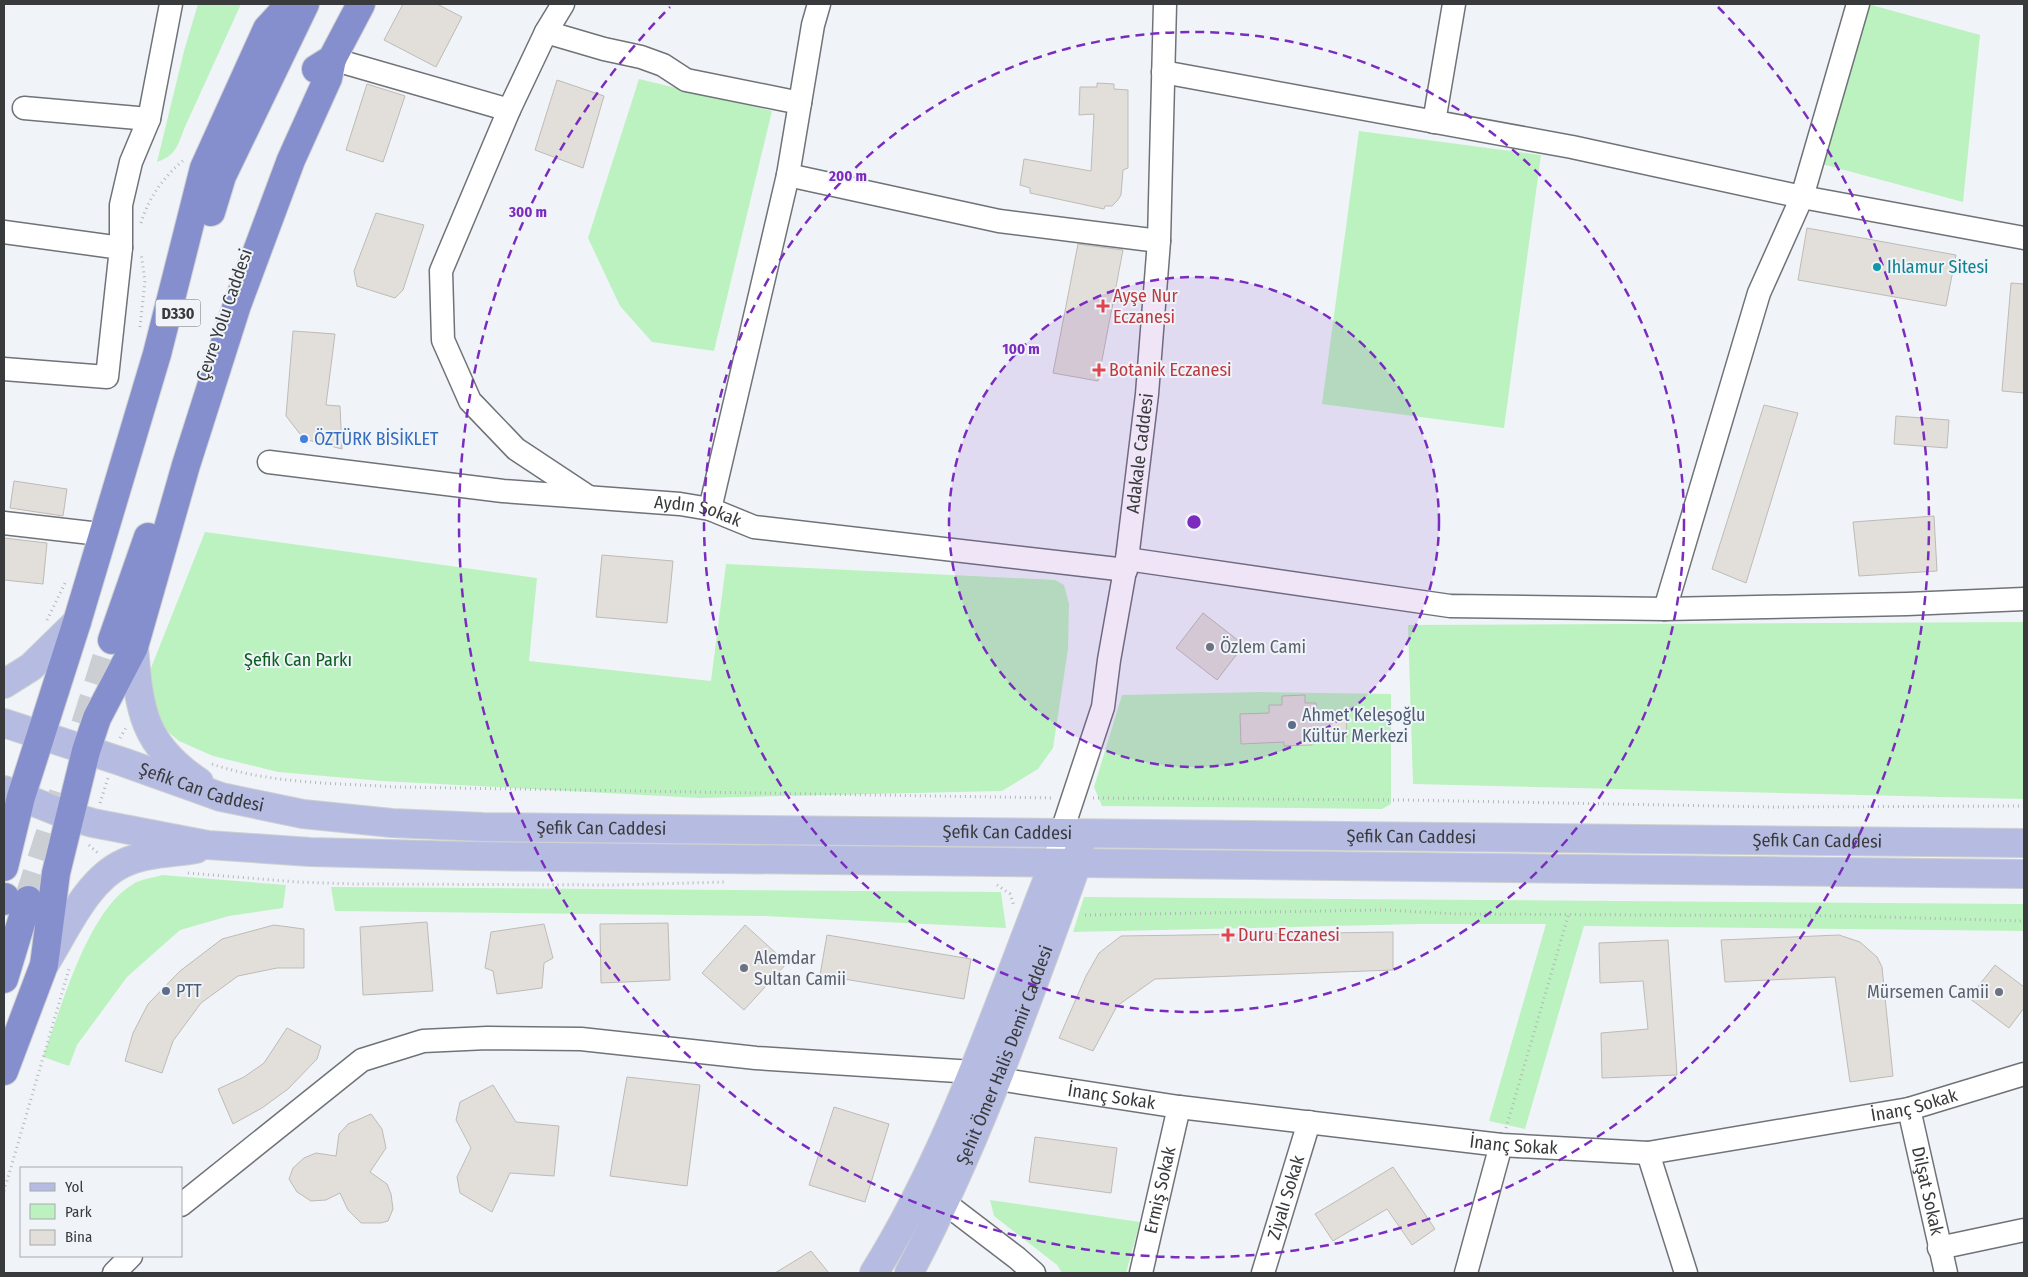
<svg xmlns="http://www.w3.org/2000/svg" width="2028" height="1277" viewBox="0 0 2028 1277" font-family="'Fira Sans Condensed',sans-serif">
  <style>
    .green { fill: #bcf2bf }
    .building { fill: #e2ded9; stroke: #bebbb5 }
    .lines { fill: none; stroke-linecap: round; stroke-linejoin: round }
    .highway-tunnel { stroke: #cbcfd3; stroke-width: 28; stroke-dasharray: 28 14; stroke-linecap: butt }
    .minor-casing { stroke: #6f7378; stroke-width: 25 }
    .major-casing { stroke: #cfd0d0; stroke-width: 30 }
    .highway-casing { stroke: #cfd0d0; stroke-width: 30 }
    .path { stroke: #b3b6ba; stroke-width: 3; stroke-dasharray: 1 4; stroke-linecap: butt }
    .minor { stroke: #fff; stroke-width: 22 }
    .major { stroke: #b6bce1; stroke-width: 28 }
    .highway { stroke: #868fcd; stroke-width: 28 }
    .ring { fill: none; stroke: #7b2cbf; stroke-width: 2.5; stroke-dasharray: 9 6 }
    .culture-dot { fill: #0f9aa8; stroke: #f0f4f9; stroke-width: 2 }
    .health-dot { fill: #e0444e; stroke: #f0f4f9; stroke-width: 2 }
    .shop-dot { fill: #3f7fe0; stroke: #f0f4f9; stroke-width: 2 }
    .worship-dot { fill: #6b7280; stroke: #f0f4f9; stroke-width: 2 }
    .service-dot { fill: #5c6f8a; stroke: #f0f4f9; stroke-width: 2 }
    .labels { text-anchor: middle; stroke-width: 4; stroke-linejoin: round; paint-order: stroke }
    .shield { fill: #f0f4f9; stroke: #6f7275; stroke-width: 1 }
    .shield-label { font-size: 16px; font-weight: bold; fill: #383a3c }
    .culture-label { font-size: 18px; fill: #0d838f; stroke: #f0f4f9; text-anchor: start }
    .health-label { font-size: 18px; fill: #be3a42; stroke: #f0f4f9; text-anchor: start }
    .street-label { font-size: 18px; fill: #383a3c; stroke: #f0f4f9 }
    .shop-label { font-size: 18px; fill: #366cbe; stroke: #f0f4f9; text-anchor: start }
    .worship-label { font-size: 18px; fill: #5b616d; stroke: #f0f4f9; text-anchor: start }
    .park-label { font-size: 18px; fill: #085f1d; stroke: #f0f4f9 }
    .service-label { font-size: 18px; fill: #4e5e75; stroke: #f0f4f9; text-anchor: start }
    .centre { fill: #7b2cbf; stroke: #f0f4f9; stroke-width: 2.5 }
    .ring-label { font-size: 15px; text-anchor: middle; font-weight: bold; fill: #7b2cbf; stroke: #f0f4f9; stroke-width: 4; stroke-linejoin: round; paint-order: stroke }
  </style>
  <rect width="100%" height="100%" fill="#f0f4f9"/>
  <!-- green -->
  <g class="green">
    <path d="M 198,4 L 241,4 L 184,129 C 178,146 175,156 157,162 L 184,51 Z"/>
    <path d="M 1868,4 L 1980,35 L 1963,202 L 1822,164 Z"/>
    <path d="M 639,79 L 772,111 L 714,351 L 652,342 L 620,306 L 588,238 Z"/>
    <path d="M 1359,131 L 1541,155 L 1504,428 L 1322,404 Z"/>
    <path d="M 205,532 L 537,578 L 529,661 L 711,681 L 726,564 L 1055,580 L 1064,585 L 1069,604 L 1068,649 L 1053,748 L 1038,769 L 1002,791 L 700,798 L 382,781 L 278,772 L 213,756 L 179,741 L 166,730 L 153,704 L 149,673 Z"/>
    <path d="M 2024,622 L 2024,799 L 1413,784 L 1408,625 Z"/>
    <path d="M 1261,692 L 1391,694 L 1391,804 L 1382,809 L 1102,806 L 1094,787 L 1122,695 Z"/>
    <path d="M 162,875 L 286,885 L 283,908 L 229,916 L 180,930 L 127,977 L 77,1045 L 69,1066 L 43,1057 C 61,1009 87,911 133,884 C 141,879 153,878 162,875 Z"/>
    <path d="M 331,887 L 1001,892 L 1006,928 L 764,916 L 335,911 Z"/>
    <path d="M 1084,897 L 2024,904 L 2024,931 L 1584,926 L 1525,1129 L 1489,1121 L 1546,924 L 1420,924 L 1073,932 Z"/>
    <path d="M 990,1200 L 1140,1222 L 1126,1273 L 1062,1273 L 1057,1265 L 994,1216 Z"/>
  </g>
  <!-- building -->
  <g class="building">
    <path d="M 403,4 L 437,4 L 462,17 L 436,67 L 384,40 Z"/>
    <path d="M 557,80 L 604,96 L 583,168 L 535,150 Z"/>
    <path d="M 1097,83 L 1114,84 L 1114,89 L 1128,90 L 1128,168 L 1123,170 L 1121,195 L 1117,201 L 1112,206 L 1105,206 L 1104,209 L 1030,193 L 1030,188 L 1020,185 L 1024,159 L 1091,171 L 1094,114 L 1079,115 L 1080,87 L 1097,87 Z"/>
    <path d="M 367,84 L 405,96 L 383,162 L 346,150 Z"/>
    <path d="M 376,213 L 424,225 L 403,290 L 395,298 L 357,286 L 354,271 Z"/>
    <path d="M 1807,228 L 1956,255 L 1946,306 L 1798,280 Z"/>
    <path d="M 1078,244 L 1123,250 L 1098,381 L 1053,373 Z"/>
    <path d="M 2011,283 L 2024,284 L 2024,393 L 2002,391 Z"/>
    <path d="M 293,331 L 335,334 L 326,405 L 340,406 L 342,449 L 304,439 L 286,416 Z"/>
    <path d="M 1764,405 L 1798,413 L 1746,583 L 1712,569 Z"/>
    <path d="M 1896,416 L 1949,420 L 1947,448 L 1894,444 Z"/>
    <path d="M 14,481 L 67,489 L 63,516 L 10,508 Z"/>
    <path d="M 1934,516 L 1937,571 L 1859,576 L 1853,522 Z"/>
    <path d="M 4,538 L 47,543 L 43,584 L 4,580 Z"/>
    <path d="M 602,555 L 673,561 L 667,623 L 596,617 Z"/>
    <path d="M 1203,613 L 1244,645 L 1217,680 L 1176,648 Z"/>
    <path d="M 1305,695 L 1305,703 L 1316,703 L 1317,711 L 1346,710 L 1347,737 L 1312,739 L 1312,745 L 1284,746 L 1284,742 L 1241,744 L 1240,714 L 1269,713 L 1269,705 L 1282,705 L 1282,696 Z"/>
    <path d="M 427,922 L 433,991 L 363,995 L 360,927 Z"/>
    <path d="M 668,923 L 670,980 L 601,983 L 600,924 Z"/>
    <path d="M 544,924 L 553,958 L 544,963 L 542,988 L 497,994 L 493,971 L 485,968 L 491,932 Z"/>
    <path d="M 274,925 L 304,929 L 304,968 L 277,968 L 238,976 L 201,1003 L 173,1041 L 162,1073 L 125,1061 L 133,1033 L 148,1004 L 180,971 L 222,939 Z"/>
    <path d="M 745,925 L 787,963 L 744,1010 L 702,973 Z"/>
    <path d="M 1393,932 L 1393,970 L 1155,979 L 1117,1006 L 1093,1051 L 1059,1038 L 1086,976 L 1099,953 L 1121,936 Z"/>
    <path d="M 827,935 L 971,959 L 964,999 L 820,975 Z"/>
    <path d="M 1839,935 L 1860,942 L 1877,957 L 1882,967 L 1893,1076 L 1850,1082 L 1835,977 L 1725,982 L 1721,940 Z"/>
    <path d="M 1668,940 L 1677,1075 L 1602,1078 L 1601,1033 L 1648,1029 L 1643,981 L 1600,983 L 1599,943 Z"/>
    <path d="M 1995,965 L 2024,987 L 2024,1008 L 2009,1028 L 1969,998 Z"/>
    <path d="M 287,1028 L 321,1046 L 317,1059 L 288,1089 L 262,1108 L 233,1124 L 218,1089 L 244,1077 L 264,1063 Z"/>
    <path d="M 627,1077 L 700,1085 L 687,1186 L 610,1176 Z"/>
    <path d="M 493,1085 L 516,1122 L 559,1126 L 554,1176 L 510,1173 L 492,1212 L 460,1193 L 457,1177 L 471,1148 L 456,1120 L 460,1102 Z"/>
    <path d="M 834,1107 L 889,1124 L 865,1202 L 809,1185 Z"/>
    <path d="M 371,1114 L 382,1129 L 386,1148 L 370,1172 L 387,1184 L 391,1194 L 393,1209 L 388,1221 L 381,1223 L 361,1223 L 348,1210 L 340,1193 L 326,1200 L 311,1201 L 297,1192 L 289,1179 L 293,1168 L 304,1158 L 316,1153 L 336,1156 L 339,1134 L 348,1124 Z"/>
    <path d="M 1035,1137 L 1117,1148 L 1111,1193 L 1029,1182 Z"/>
    <path d="M 1393,1167 L 1435,1229 L 1412,1245 L 1387,1209 L 1333,1241 L 1315,1214 Z"/>
    <path d="M 811,1251 L 829,1273 L 775,1273 Z"/>
  </g>
  <g class="lines">
    <!-- highway-tunnel -->
    <g class="highway-tunnel">
      <path d="M 85,725 L 112,640"/>
      <path d="M 28,900 L 64,790"/>
    </g>
    <defs>
      <g id="minor">
        <path d="M 546,32 L 563,4"/>
        <path d="M 332,59 L 509,110"/>
        <path d="M 1163,72 L 1572,147 L 1802,197 L 2024,238"/>
        <path d="M 24,108 L 149,119"/>
        <path d="M 1434,122 L 1454,4"/>
        <path d="M 788,175 L 999,221 L 1159,241"/>
        <path d="M 4,232 L 121,248 L 107,377 L 4,369"/>
        <path d="M 121,248 L 121,205 L 131,162 L 149,119 L 171,4"/>
        <path id="s1" d="M 269,462 L 503,491 L 680,504 L 710,509 L 754,527 L 1126,570"/>
        <path d="M 587,496 L 516,449 L 470,401 L 443,340 L 441,271 L 509,110 L 546,32 L 604,49 L 641,57 L 663,65 L 686,80 L 800,103"/>
        <path d="M 710,509 L 788,175 L 813,25 L 819,4"/>
        <path d="M 4,523 L 91,533"/>
        <path d="M 1127,559 L 1450,606 L 1665,609 L 1907,604 L 2024,599"/>
        <path d="M 1665,609 L 1759,293 L 1802,197 L 1858,4"/>
        <path id="s2" d="M 1054,863 L 1062,831 L 1103,707 L 1109,660 L 1127,559 L 1147,394 L 1159,241 L 1165,4"/>
        <path id="s3" d="M 998,1079 L 1179,1107 L 1501,1145 L 1648,1153 L 1909,1109 L 2024,1074"/>
        <path id="s4" d="M 1909,1109 L 1946,1273"/>
        <path d="M 1648,1153 L 1686,1273"/>
        <path d="M 945,1203 L 1017,1258 L 1034,1273"/>
        <path d="M 181,1205 L 362,1060 L 423,1041 L 487,1038 L 581,1039 L 756,1058 L 973,1072"/>
        <path d="M 1939,1248 L 2024,1230"/>
        <path d="M 114,1273 L 131,1256"/>
        <path id="s5" d="M 1141,1273 L 1179,1107"/>
        <path id="s6" d="M 1263,1273 L 1309,1122"/>
        <path d="M 1466,1273 L 1501,1145"/>
      </g>
      <g id="major">
        <path d="M 134,647 C 139,710 143,745 199,782"/>
        <path d="M 4,684 L 31,667 L 77,622"/>
        <path id="s7" d="M 4,723 L 123,762 L 221,797 L 303,814 L 392,823 L 483,827 L 2024,843"/>
        <path d="M 4,790 L 69,816 L 93,823 L 208,845 L 310,852 L 471,856 L 2024,874"/>
        <path d="M 44,965 C 65,932 87,879 124,863 C 145,853 173,853 196,849"/>
        <path d="M 874,1273 C 953,1146 999,1001 1054,863"/>
        <path id="s8" d="M 909,1273 C 976,1146 1024,1010 1073,875 L 1080,846"/>
      </g>
      <g id="highway">
        <path d="M 316,69 L 332,59 L 361,4"/>
        <path d="M 211,212 L 222,176 L 305,4"/>
        <path d="M 112,640 L 148,537"/>
        <path d="M 4,867 L 21,797 L 77,622 L 157,354 L 204,168 L 267,29 L 290,4"/>
        <path d="M 4,901 L 5,897"/>
        <path d="M 4,979 L 28,900"/>
        <path d="M 4,1071 L 44,965 L 56,873 L 86,751 L 97,718 L 134,647 L 186,465 L 237,305 L 291,160 L 328,78 L 332,59"/>
      </g>
    </defs>
    <!-- minor casing -->
    <use href="#minor" class="minor-casing"/>
    <!-- major casing -->
    <use href="#major" class="major-casing"/>
    <!-- highway casing -->
    <use href="#highway" class="highway-casing"/>
    <!-- path -->
    <g class="path">
      <path d="M 141,223 C 149,197 164,176 185,159"/>
      <path d="M 140,327 L 145,281 L 141,253"/>
      <path d="M 47,620 L 65,583"/>
      <path d="M 120,738 L 127,726"/>
      <path d="M 212,764 C 271,784 335,783 396,787 L 1054,798"/>
      <path d="M 1093,798 L 1404,800 L 1771,807 L 2024,806"/>
      <path d="M 100,803 L 108,778"/>
      <path d="M 89,845 L 99,854"/>
      <path d="M 188,873 L 297,882 L 356,884 L 614,885 L 726,882"/>
      <path d="M 997,885 L 1010,894 L 1014,906"/>
      <path d="M 1085,915 L 1387,910 L 1455,914 L 1852,916 L 2024,921"/>
      <path d="M 1506,1128 L 1569,913"/>
      <path d="M 4,1191 L 69,969"/>
    </g>
    <!-- minor -->
    <use href="#minor" class="minor"/>
    <!-- major -->
    <use href="#major" class="major"/>
    <!-- highway -->
    <use href="#highway" class="highway"/>
  </g>
  <!-- distance rings -->
  <circle cx="1194" cy="522" r="245" fill="#7b2cbf" fill-opacity=".12"/>
  <g class="ring">
    <circle cx="1194" cy="522" r="245"/>
    <circle cx="1194" cy="522" r="490"/>
    <path d="M1718 7A735 735 0 1 1 670 7"/>
  </g>
  <!-- markers -->
  <circle class="culture-dot" cx="1877" cy="267" r="5"/>
  <g class="health-dot">
    <path d="M1100.5 298.5h5v5h5v5h-5v5h-5v-5h-5v-5h5z"/>
    <path d="M1096.5 362.5h5v5h5v5h-5v5h-5v-5h-5v-5h5z"/>
    <path d="M1225.5 927.5h5v5h5v5h-5v5h-5v-5h-5v-5h5z"/>
  </g>
  <circle class="shop-dot" cx="304" cy="439" r="5"/>
  <g class="worship-dot">
    <circle cx="1210" cy="647" r="5"/>
    <circle cx="744" cy="968" r="5"/>
    <circle cx="1999" cy="992" r="5"/>
  </g>
  <g class="service-dot">
    <circle cx="1292" cy="725" r="5"/>
    <circle cx="166" cy="991" r="5"/>
  </g>
  <g class="labels">
    <!-- shield labels -->
    <rect class="shield" x="155.5" y="299.5" width="45" height="27" rx="4"/>
    <g class="shield-label">
      <text x="178" y="319">D330</text>
    </g>
    <!-- culture labels -->
    <g class="culture-label">
      <text x="1887" y="273">Ihlamur Sitesi</text>
    </g>
    <!-- health labels -->
    <g class="health-label">
      <text x="1113" y="302">Ayşe Nur<tspan x="1113" dy="21">Eczanesi</tspan></text>
      <text x="1109" y="376">Botanik Eczanesi</text>
      <text x="1238" y="941">Duru Eczanesi</text>
    </g>
    <!-- street labels -->
    <g class="street-label">
      <text transform="translate(224 315) rotate(-71)" y="6">Çevre Yolu Caddesi</text>
      <text dy="6" stroke="none"><textPath href="#s2" startOffset="420">Adakale Caddesi</textPath></text>
      <text dy="6" stroke="none"><textPath href="#s1" startOffset="432">Aydın Sokak</textPath></text>
      <text dy="6" stroke="none"><textPath href="#s7" startOffset="208">Şefik Can Caddesi</textPath></text>
      <text dy="6" stroke="none"><textPath href="#s7" startOffset="612">Şefik Can Caddesi</textPath></text>
      <text dy="6" stroke="none"><textPath href="#s7" startOffset="1018">Şefik Can Caddesi</textPath></text>
      <text dy="6" stroke="none"><textPath href="#s7" startOffset="1422">Şefik Can Caddesi</textPath></text>
      <text dy="6" stroke="none"><textPath href="#s7" startOffset="1828">Şefik Can Caddesi</textPath></text>
      <text dy="6" stroke="none"><textPath href="#s8" startOffset="238">Şehit Ömer Halis Demir Caddesi</textPath></text>
      <text dy="6" stroke="none"><textPath href="#s3" startOffset="115">İnanç Sokak</textPath></text>
      <text dy="6" stroke="none"><textPath href="#s3" startOffset="925">İnanç Sokak</textPath></text>
      <text dy="6" stroke="none"><textPath href="#s3" startOffset="520">İnanç Sokak</textPath></text>
      <text dy="6" stroke="none"><textPath href="#s5" startOffset="85">Ermiş Sokak</textPath></text>
      <text dy="6" stroke="none"><textPath href="#s4" startOffset="84">Dilşat Sokak</textPath></text>
      <text dy="6" stroke="none"><textPath href="#s6" startOffset="79">Ziyalı Sokak</textPath></text>
    </g>
    <!-- shop labels -->
    <g class="shop-label">
      <text x="314" y="445">ÖZTÜRK BİSİKLET</text>
    </g>
    <!-- worship labels -->
    <g class="worship-label">
      <text x="1220" y="653">Özlem Cami</text>
      <text x="754" y="964">Alemdar<tspan x="754" dy="21">Sultan Camii</tspan></text>
      <text x="1989" y="998" text-anchor="end">Mürsemen Camii</text>
    </g>
    <!-- park labels -->
    <g class="park-label">
      <text x="298" y="666">Şefik Can Parkı</text>
    </g>
    <!-- service labels -->
    <g class="service-label">
      <text x="1302" y="721">Ahmet Keleşoğlu<tspan x="1302" dy="21">Kültür Merkezi</tspan></text>
      <text x="176" y="997">PTT</text>
    </g>
  </g>
  <circle cx="1194" cy="522" r="8" class="centre"/>
  <g class="ring-label">
    <text x="848" y="181">200 m</text>
    <text x="528" y="217">300 m</text>
    <text x="1021" y="354">100 m</text>
  </g>
  <!-- border -->
  <rect width="2028" height="1277" fill="none" stroke="#383a3c" stroke-width="10"/>
  <!-- legend -->
  <rect x="20" y="1167" width="162" height="90" fill="#f0f4f9" stroke="#a6aaad"/>
  <rect x="30" y="1183" width="25" height="8" fill="#b6bce1" stroke="#a6aaad"/>
  <text x="65" y="1192" font-size="15" fill="#383a3c">Yol</text>
  <rect x="30" y="1204" width="25" height="15" fill="#bcf2bf" stroke="#a6aaad"/>
  <text x="65" y="1217" font-size="15" fill="#383a3c">Park</text>
  <rect x="30" y="1230" width="25" height="15" fill="#e2ded9" stroke="#a6aaad"/>
  <text x="65" y="1242" font-size="15" fill="#383a3c">Bina</text>
</svg>
